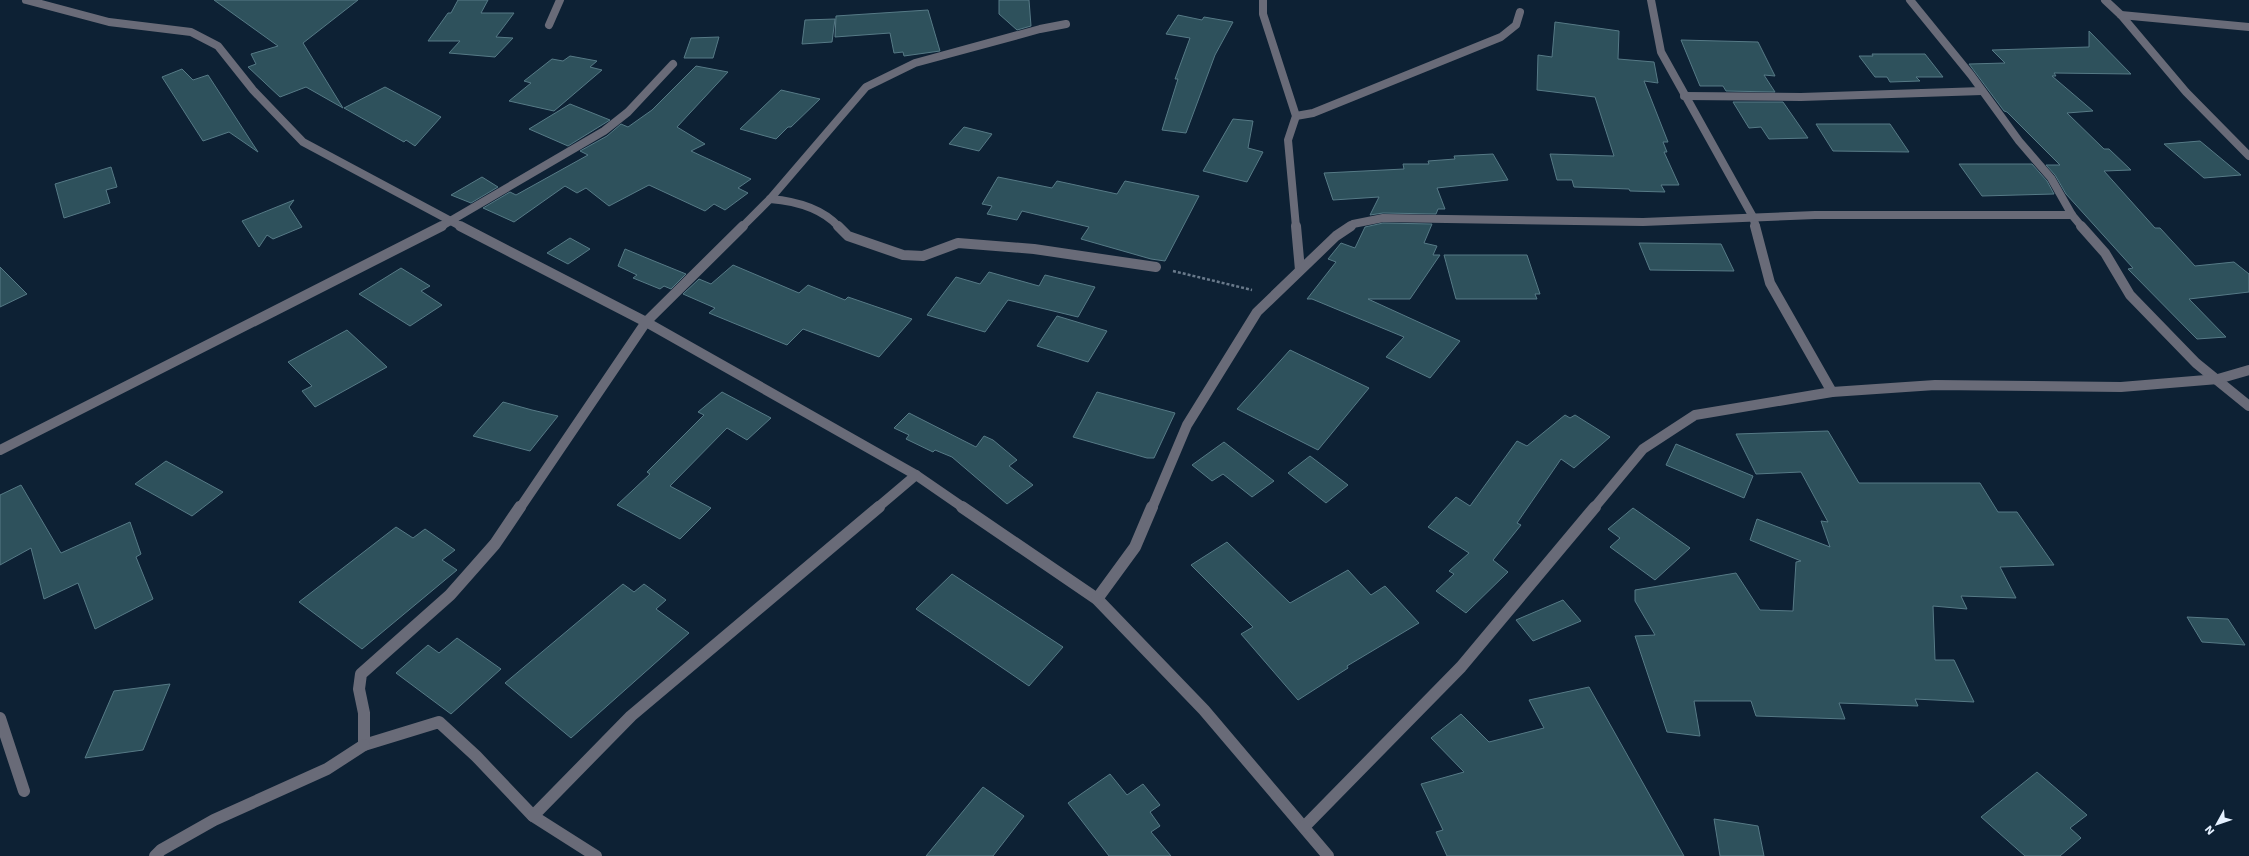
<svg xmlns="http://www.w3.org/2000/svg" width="2249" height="856" viewBox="0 0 2249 856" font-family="'Work Sans',sans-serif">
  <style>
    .building { fill: #2e515c; stroke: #567a86 }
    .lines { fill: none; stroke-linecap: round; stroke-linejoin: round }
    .path { stroke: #697a8b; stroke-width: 2.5; stroke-dasharray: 3 2; stroke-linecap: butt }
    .minor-far2 { stroke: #696b78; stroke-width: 8 }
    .minor-far1 { stroke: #696b78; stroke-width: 10 }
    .minor { stroke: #696b78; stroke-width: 12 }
  </style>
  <rect width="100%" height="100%" fill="#0d2134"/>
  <!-- building -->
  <g class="building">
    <path d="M 214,0 L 358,0 L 303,43 L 343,108 L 306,87 L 280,97 L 248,67 L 256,64 L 251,54 L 278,46 Z"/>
    <path d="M 458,0 L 488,0 L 481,13 L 514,13 L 496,37 L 513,38 L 495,57 L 449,53 L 460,41 L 428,41 L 448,13 L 451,13 Z"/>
    <path d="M 999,0 L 1029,0 L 1031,26 L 1017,30 L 999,14 Z"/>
    <path d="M 928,10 L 940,51 L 904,56 L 903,52 L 894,53 L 890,33 L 835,37 L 836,16 Z"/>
    <path d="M 1178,15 L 1202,20 L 1204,17 L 1233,22 L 1215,55 L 1186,133 L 1162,130 L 1178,79 L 1175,79 L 1190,38 L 1166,34 Z"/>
    <path d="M 835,19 L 832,42 L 802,44 L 805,20 Z"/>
    <path d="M 1555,22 L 1619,31 L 1618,59 L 1654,62 L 1658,83 L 1644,81 L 1668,142 L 1663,142 L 1667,152 L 1664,152 L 1679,185 L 1661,185 L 1665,192 L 1630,191 L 1629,189 L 1574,187 L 1572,180 L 1557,180 L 1550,154 L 1614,156 L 1595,97 L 1537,90 L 1538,55 L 1552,57 Z"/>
    <path d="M 2089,31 L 2131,74 L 2054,73 L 2056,76 L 2052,76 L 2093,111 L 2067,113 L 2104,149 L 2109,149 L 2131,170 L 2104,171 L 2155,228 L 2160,228 L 2195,266 L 2234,262 L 2249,274 L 2249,292 L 2189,299 L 2226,337 L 2197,339 L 2128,269 L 2133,268 L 2066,194 L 2055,175 L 2046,165 L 2060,165 L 2007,112 L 2004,111 L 1969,64 L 2005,63 L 1992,50 L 2089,47 Z"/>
    <path d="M 719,37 L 713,58 L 684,58 L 691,38 Z"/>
    <path d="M 1681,40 L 1758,42 L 1775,76 L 1764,75 L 1775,92 L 1726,91 L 1723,86 L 1700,86 Z"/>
    <path d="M 1872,54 L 1925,54 L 1943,77 L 1916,77 L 1920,81 L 1890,82 L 1887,77 L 1875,77 L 1859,56 L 1873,56 Z"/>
    <path d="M 570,56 L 597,61 L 590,67 L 602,70 L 554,111 L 509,101 L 531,83 L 524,81 L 552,59 L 563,61 Z"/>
    <path d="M 696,66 L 728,72 L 677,127 L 705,144 L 691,151 L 751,179 L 738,188 L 748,193 L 725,210 L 714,204 L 705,211 L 649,185 L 609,206 L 586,188 L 577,193 L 565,186 L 514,222 L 483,208 L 510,192 L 516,195 L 588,155 L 580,151 L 607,136 L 621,124 L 628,127 L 652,110 Z"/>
    <path d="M 182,69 L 193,80 L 208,75 L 258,152 L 229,132 L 203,141 L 162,77 Z"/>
    <path d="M 385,87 L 441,117 L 415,146 L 406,140 L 404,142 L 344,108 Z"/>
    <path d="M 781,90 L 820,99 L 791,127 L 788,127 L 776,139 L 740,129 Z"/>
    <path d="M 1733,102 L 1783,102 L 1808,138 L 1769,139 L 1761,127 L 1749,128 Z"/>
    <path d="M 570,104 L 610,120 L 568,146 L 529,129 Z"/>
    <path d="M 1233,119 L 1253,121 L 1248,148 L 1263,152 L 1247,182 L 1203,171 Z"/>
    <path d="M 1816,124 L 1890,124 L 1909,152 L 1833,151 Z"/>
    <path d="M 964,127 L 992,134 L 979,151 L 949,144 Z"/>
    <path d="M 2200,141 L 2241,175 L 2204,178 L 2164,144 Z"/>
    <path d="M 1493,154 L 1508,180 L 1437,188 L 1445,209 L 1438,209 L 1436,214 L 1383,213 L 1370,215 L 1379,197 L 1333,200 L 1324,173 L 1404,169 L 1403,164 L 1429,164 L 1428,161 L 1455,159 L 1454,156 Z"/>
    <path d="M 1959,164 L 2032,164 L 2047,181 L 2054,194 L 1982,196 Z"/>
    <path d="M 111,167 L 117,187 L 106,190 L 110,203 L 64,218 L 55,184 Z"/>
    <path d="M 482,177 L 498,187 L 471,203 L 451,195 Z"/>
    <path d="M 998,177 L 1052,188 L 1057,181 L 1117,194 L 1125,181 L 1199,196 L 1165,261 L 1151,259 L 1081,239 L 1089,227 L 1022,211 L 1017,220 L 987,214 L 992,206 L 982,204 Z"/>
    <path d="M 294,200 L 289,207 L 302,227 L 273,239 L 267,235 L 259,247 L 242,221 Z"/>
    <path d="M 1383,223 L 1432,224 L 1424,243 L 1437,246 L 1433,255 L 1440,255 L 1410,299 L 1368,299 L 1460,341 L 1430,378 L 1386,357 L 1404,337 L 1312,299 L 1307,299 L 1336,262 L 1328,259 L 1341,243 L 1355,248 L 1365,227 Z"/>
    <path d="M 570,238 L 590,249 L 568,264 L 547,253 Z"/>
    <path d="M 1639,243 L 1721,244 L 1734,271 L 1650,270 Z"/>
    <path d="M 625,249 L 654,261 L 686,274 L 671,289 L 664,286 L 660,289 L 633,278 L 637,275 L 618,266 Z"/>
    <path d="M 1444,255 L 1527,255 L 1540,294 L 1535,294 L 1537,299 L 1456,299 Z"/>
    <path d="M 733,265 L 799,293 L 808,285 L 845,300 L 848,297 L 912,319 L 879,357 L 803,329 L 787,345 L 709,313 L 715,308 L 683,294 L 699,279 L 711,284 Z"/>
    <path d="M 0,267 L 27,294 L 0,307 Z"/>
    <path d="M 401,268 L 430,286 L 421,291 L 442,305 L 410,326 L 359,294 Z"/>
    <path d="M 989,272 L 1039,286 L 1045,275 L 1095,287 L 1078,317 L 1008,300 L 985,332 L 927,315 L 956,277 L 980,284 Z"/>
    <path d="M 1057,316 L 1107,331 L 1088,362 L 1037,346 Z"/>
    <path d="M 347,330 L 387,367 L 315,407 L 302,391 L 312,386 L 288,362 Z"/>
    <path d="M 1290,350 L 1369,388 L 1318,450 L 1237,409 Z"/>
    <path d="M 722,392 L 771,418 L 747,440 L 727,428 L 670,486 L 711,508 L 680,539 L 617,505 L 650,474 L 647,472 L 704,415 L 698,412 Z"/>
    <path d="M 1097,392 L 1175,413 L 1154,458 L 1147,458 L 1073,437 Z"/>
    <path d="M 503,402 L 532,410 L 558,416 L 530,451 L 473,436 Z"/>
    <path d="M 909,413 L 976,447 L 984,436 L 993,440 L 1017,460 L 1009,466 L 1033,485 L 1007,504 L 952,457 L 935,450 L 933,452 L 906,439 L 909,435 L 894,428 Z"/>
    <path d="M 1565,415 L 1570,418 L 1575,415 L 1610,437 L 1574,468 L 1561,459 L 1517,523 L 1521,525 L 1493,560 L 1508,572 L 1466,613 L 1436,591 L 1454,574 L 1449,571 L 1469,553 L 1428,527 L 1456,497 L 1470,506 L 1517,441 L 1527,446 Z"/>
    <path d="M 1828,431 L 1859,483 L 1980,483 L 1998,512 L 2017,512 L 2054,565 L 2000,567 L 2016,598 L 1961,596 L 1967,609 L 1933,606 L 1935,660 L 1954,660 L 1974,702 L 1915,699 L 1918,706 L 1839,703 L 1845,719 L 1756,716 L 1751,701 L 1694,701 L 1700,736 L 1667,732 L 1635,636 L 1655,635 L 1635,601 L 1635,590 L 1736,573 L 1760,610 L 1793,611 L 1796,562 L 1801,561 L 1750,540 L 1757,519 L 1830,547 L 1821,521 L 1828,522 L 1801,472 L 1756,474 L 1736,434 Z"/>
    <path d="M 1224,442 L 1274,481 L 1252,497 L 1223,474 L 1212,481 L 1192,465 Z"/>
    <path d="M 1676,444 L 1753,476 L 1744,498 L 1666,465 Z"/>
    <path d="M 1310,456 L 1348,485 L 1326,503 L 1288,473 Z"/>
    <path d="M 166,461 L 223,492 L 192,516 L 135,484 Z"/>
    <path d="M 21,485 L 61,553 L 130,522 L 141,554 L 136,557 L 153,599 L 95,629 L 78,583 L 44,599 L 31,548 L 0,565 L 0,495 Z"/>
    <path d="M 1633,508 L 1690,548 L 1655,580 L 1610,547 L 1620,538 L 1608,529 Z"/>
    <path d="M 396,527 L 413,538 L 425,529 L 455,550 L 442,560 L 457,570 L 362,649 L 299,602 Z"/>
    <path d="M 1227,542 L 1290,603 L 1348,570 L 1371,595 L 1385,586 L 1419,623 L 1347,666 L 1348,668 L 1298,700 L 1241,634 L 1253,627 L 1191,565 Z"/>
    <path d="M 952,574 L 1063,647 L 1029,686 L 916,609 Z"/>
    <path d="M 623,584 L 634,592 L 644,584 L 666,600 L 656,609 L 689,633 L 571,738 L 505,683 Z"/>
    <path d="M 1563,600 L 1581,621 L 1533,641 L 1516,620 Z"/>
    <path d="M 2187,617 L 2228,619 L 2245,645 L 2202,642 Z"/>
    <path d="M 457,638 L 501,669 L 451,714 L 396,673 L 428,645 L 439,653 Z"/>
    <path d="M 170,684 L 143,750 L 85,758 L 114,691 Z"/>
    <path d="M 1589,687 L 1684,856 L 1447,856 L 1436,832 L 1443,830 L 1421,784 L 1464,772 L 1431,738 L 1461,714 L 1489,742 L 1544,728 L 1529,700 Z"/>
    <path d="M 2037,772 L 2087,815 L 2070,828 L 2081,838 L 2060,856 L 2025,856 L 1981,817 Z"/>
    <path d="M 1110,774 L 1127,795 L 1143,784 L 1160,805 L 1150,812 L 1160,826 L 1151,832 L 1171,856 L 1109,856 L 1068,803 Z"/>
    <path d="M 983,787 L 1024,816 L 993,856 L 926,856 Z"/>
    <path d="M 1714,819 L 1758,826 L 1764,856 L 1720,856 Z"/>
  </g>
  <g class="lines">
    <!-- path -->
    <path class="path" d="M 1173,271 L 1252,290"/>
    <!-- minor-far2 -->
    <g class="minor-far2">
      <path d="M 26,0 L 109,22 L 191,32 L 218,46 L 253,90 L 303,142 L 462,227"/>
      <path d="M 1263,0 L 1263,14 L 1296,116 L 1288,140 L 1296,227"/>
      <path d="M 1651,0 L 1661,52 L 1753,217 L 1756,227"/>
      <path d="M 1910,0 L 1971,75 L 2019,141 L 2051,178 L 2072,215 L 2082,227"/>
      <path d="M 2105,0 L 2121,15 L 2186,92 L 2249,156"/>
      <path d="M 2121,15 L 2249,27"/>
      <path d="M 549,25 L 560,0"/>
      <path d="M 1684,96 L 1801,97 L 1982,91"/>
      <path d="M 1296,116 L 1313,113 L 1501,37 L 1516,25 L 1520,12"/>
      <path d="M 770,199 C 794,201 822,208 839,227"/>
      <path d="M 440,227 L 604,131 L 628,112 L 673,64"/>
      <path d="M 742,227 L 770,199 L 866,87 L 915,63 L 1040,29 L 1066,24"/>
      <path d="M 1349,227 L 1353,224 L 1383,218 L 1643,222 L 1815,215 L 2072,215"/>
    </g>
    <!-- minor-far1 -->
    <g class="minor-far1">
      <path d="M 460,226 L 646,322 L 916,475 L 964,508"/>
      <path d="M 838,226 L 848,236 L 903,255 L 923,256 L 958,243 L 1034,249 L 1156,267"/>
      <path d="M 1296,226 L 1300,270"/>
      <path d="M 1755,226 L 1770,283 L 1832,392"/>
      <path d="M 2081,226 L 2105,253 L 2130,295 L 2196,363 L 2249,406"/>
      <path d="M 0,450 L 442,226"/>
      <path d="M 520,508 L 646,322 L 743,226"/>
      <path d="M 877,508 L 916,475"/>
      <path d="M 1152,508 L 1187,425 L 1257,312 L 1336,236 L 1351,226"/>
      <path d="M 1594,508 L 1643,449 L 1695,415 L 1832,392 L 1935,385 L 2121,387 L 2218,379 L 2249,370"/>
    </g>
    <!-- minor -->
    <g class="minor">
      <path d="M 520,507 L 495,544 L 450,595 L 361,674 L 359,689 L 364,713 L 364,745 L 439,722 L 476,756 L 533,816"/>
      <path d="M 962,507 L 1097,599 L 1204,710 L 1328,856"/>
      <path d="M 1097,599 L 1135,547 L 1152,507"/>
      <path d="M 0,718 L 24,791"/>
      <path d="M 1304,827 L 1461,667 L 1595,507"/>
      <path d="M 155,856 L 161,850 L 214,820 L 327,769 L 364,745"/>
      <path d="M 596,856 L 533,816 L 631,716 L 879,507"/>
    </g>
  </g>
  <!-- north arrow -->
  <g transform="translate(2217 824) rotate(230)" stroke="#0d2134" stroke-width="3" paint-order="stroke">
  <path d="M0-3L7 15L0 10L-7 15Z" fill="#e5f1ff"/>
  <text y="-6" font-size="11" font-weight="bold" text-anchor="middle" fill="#e5f1ff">N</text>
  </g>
</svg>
